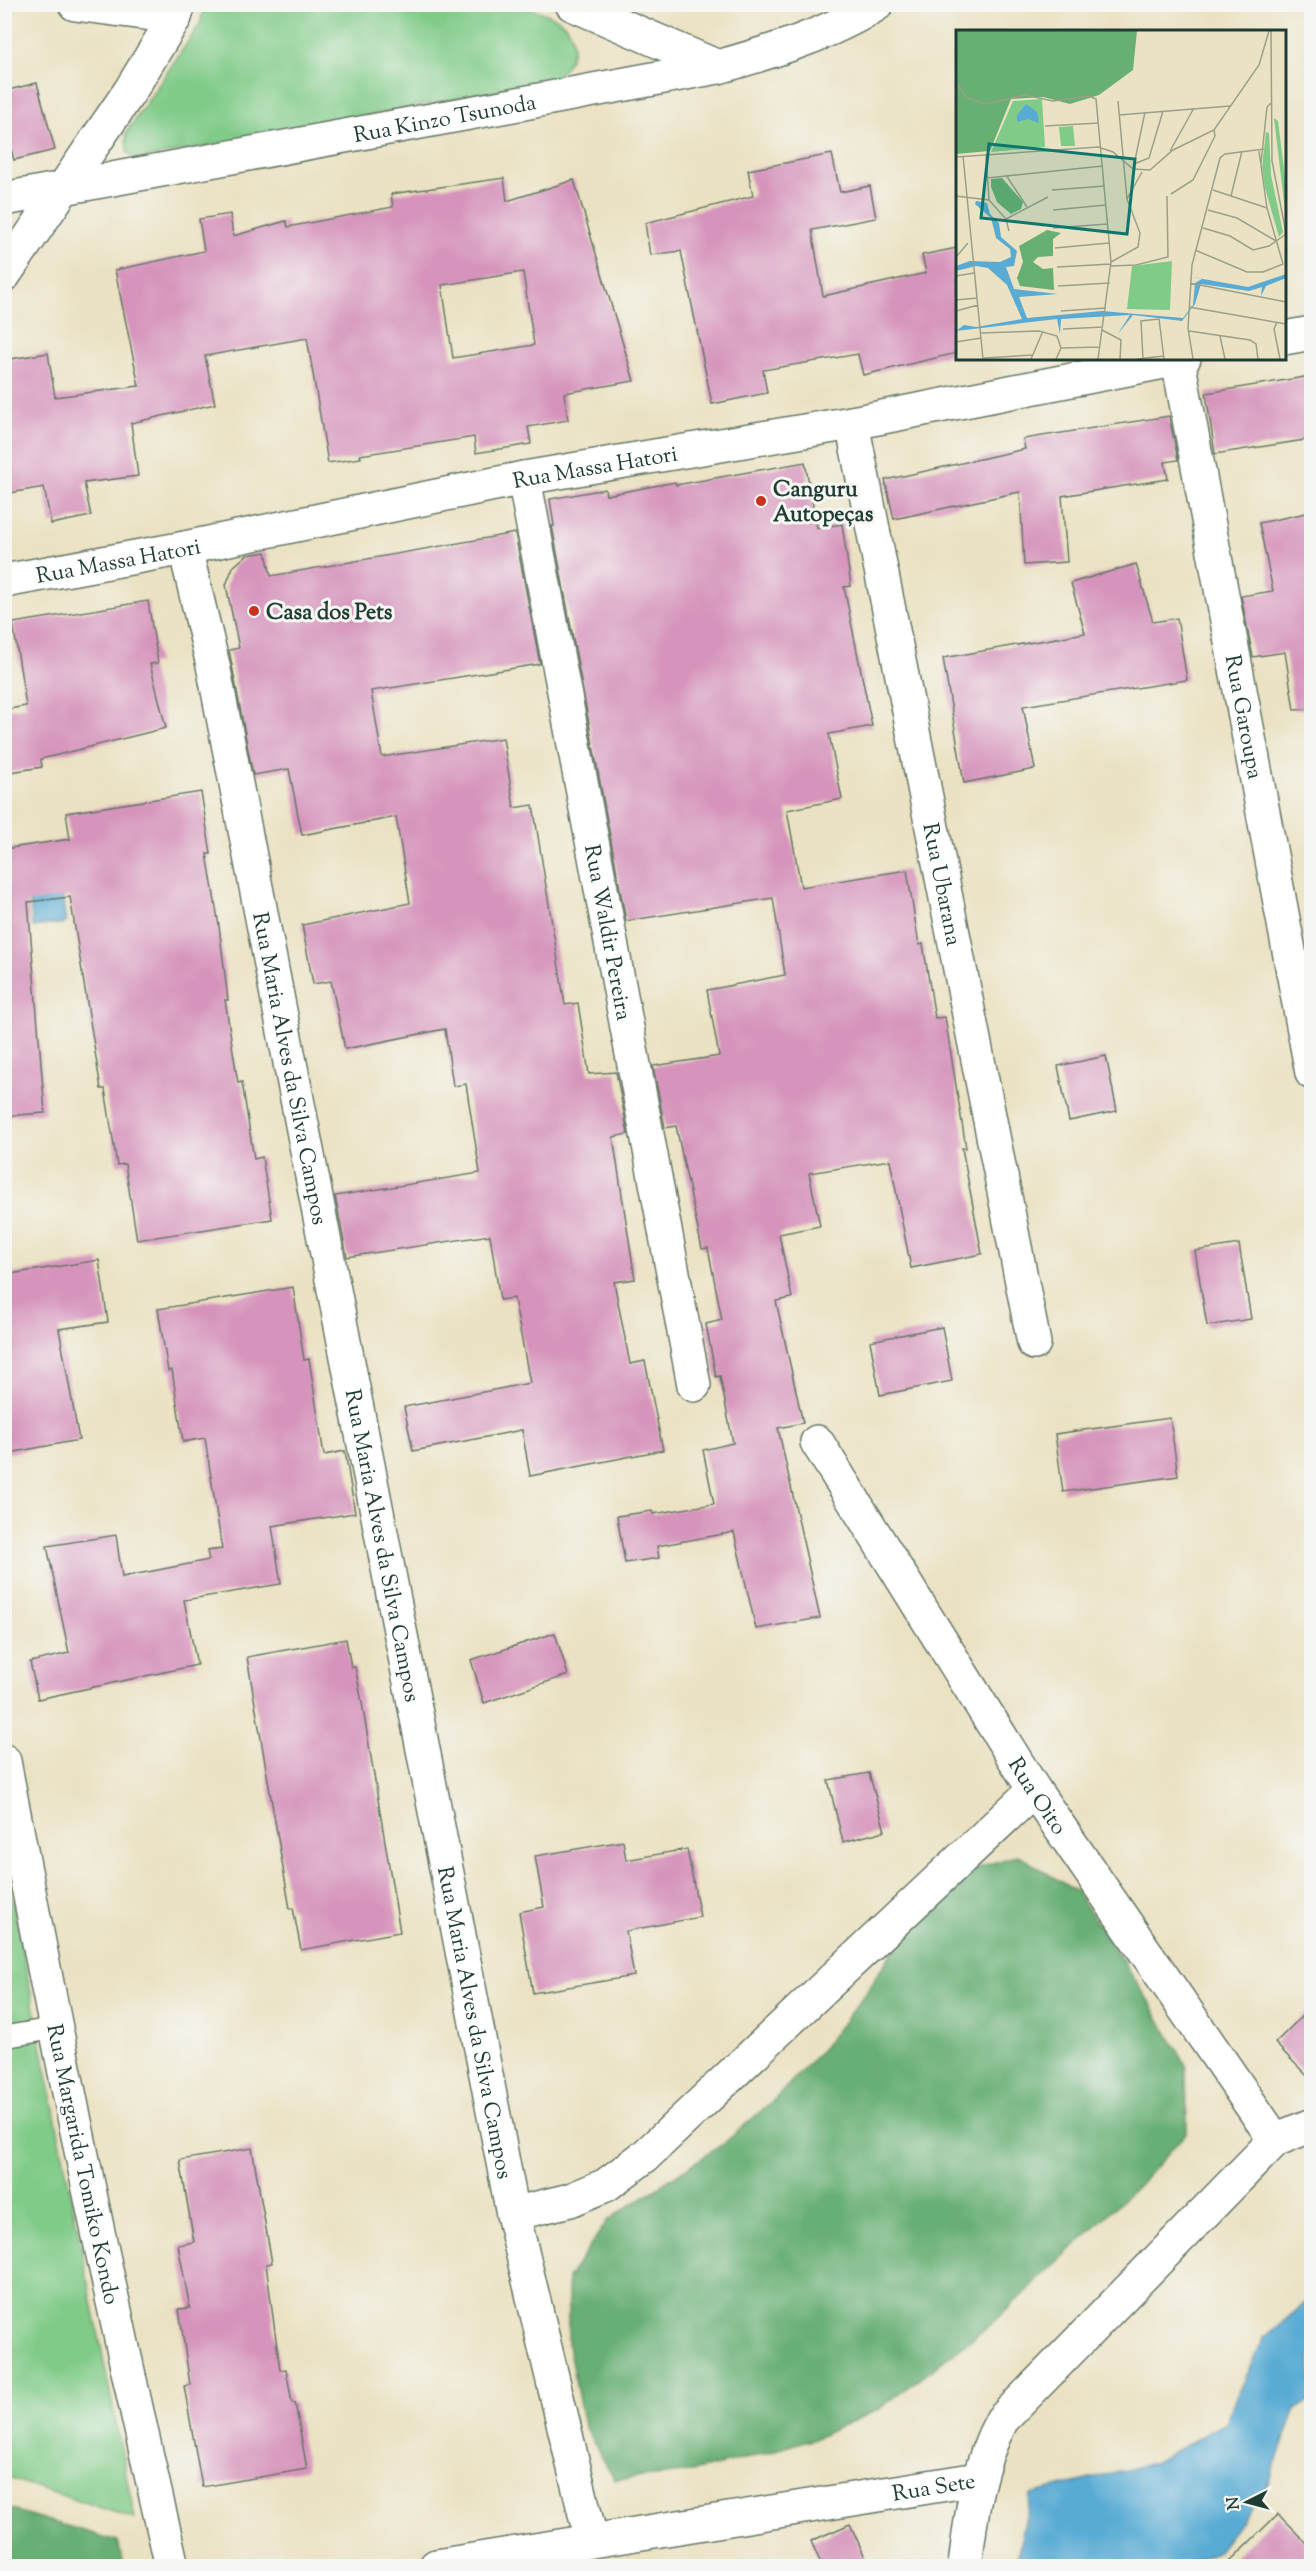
<svg xmlns="http://www.w3.org/2000/svg" width="1316" height="2571" viewBox="0 0 1316 2571" font-family="'Sorts Mill Goudy',serif">
  <style>
    .green { fill: #80cb88; stroke: #50845e; stroke-width: 1.5 }
    .forest { fill: #68af74; stroke: #447654; stroke-width: 1.5 }
    .water { fill: #59abd4; stroke: #3c7484; stroke-width: 1.5 }
    .building { fill: #d694bc; fill-rule: evenodd }
    .lines { fill: none; stroke-linecap: round; stroke-linejoin: round }
    .service-casing { stroke: #676; stroke-width: 24 }
    .minor-casing { stroke: #676; stroke-width: 36 }
    .service { stroke: #fff; stroke-width: 21 }
    .minor { stroke: #fff; stroke-width: 33 }
    .poi-dot { fill: #c8321e; stroke: #f6f6f2; stroke-width: 2 }
    .labels { text-anchor: middle; stroke-width: 6; stroke-linejoin: round; paint-order: stroke }
    .street-label { font-size: 22px; fill: #1f3d34; stroke: #f6f6f2 }
    .poi-label { font-size: 22px; font-weight: bold; fill: #1f3d34; stroke: #f6f6f2; text-anchor: start }
    .inset-road { fill: none; stroke: #99a08a; stroke-width: 1.5 }
    .view { fill: #0f766e; fill-opacity: 0.15; stroke: #0f766e; stroke-width: 3 }
    .inset-edge { fill: none; stroke: #1f3d34; stroke-width: 3 }
  </style>
  <rect width="100%" height="100%" fill="#f6f6f2"/>
  <filter id="ink" filterUnits="userSpaceOnUse"><feTurbulence type="fractalNoise" baseFrequency=".0167" numOctaves="2"/><feDisplacementMap in="SourceGraphic" scale="12" xChannelSelector="R" yChannelSelector="G"/><feConvolveMatrix kernelMatrix="1 2 1 2 8 2 1 2 1" color-interpolation-filters="sRGB"/></filter>
  <filter id="wash" filterUnits="userSpaceOnUse"><feTurbulence type="fractalNoise" baseFrequency=".008" numOctaves="4" result="noise"/><feDisplacementMap in="SourceGraphic" scale="24" xChannelSelector="R" yChannelSelector="G"/><feGaussianBlur stdDeviation="1.35" result="paint"/><feColorMatrix in="noise" values="0 0 0 0 0 0 0 0 0 0 0 0 0 0 0 0 0 1.4 0 .05"/><feComposite in="paint" operator="in"/></filter>
  <g filter="url(#wash)">
    <rect width="100%" height="100%" fill="#ebe2c3"/>
    <!-- green -->
    <g class="green">
      <path d="M 205,5 L 521,5 C 532,9 545,13 556,18 C 585,34 573,69 549,81 L 136,160 L 127,152 L 126,133 L 200,24 Z"/>
      <path d="M 5,1863 L 135,2519 L 5,2477 Z"/>
    </g>
    <!-- forest -->
    <g class="forest">
      <path d="M 1018,1855 L 1077,1892 L 1152,2006 L 1186,2065 L 1187,2132 L 1142,2182 L 993,2323 L 879,2409 L 818,2437 L 749,2458 L 683,2473 L 615,2480 L 584,2426 L 568,2345 L 568,2278 L 608,2220 L 723,2144 L 776,2098 L 824,2047 L 867,1991 L 906,1930 L 951,1876 Z"/>
      <path d="M 5,2508 L 118,2541 L 123,2566 L 5,2566 Z"/>
    </g>
    <!-- water -->
    <g class="water">
      <path d="M 59,872 L 66,923 L 33,927 L 27,876 Z"/>
      <path d="M 1311,2298 L 1311,2401 L 1296,2409 L 1266,2489 L 1218,2551 L 1183,2566 L 1015,2566 L 1031,2494 L 1154,2463 L 1225,2423 L 1264,2338 Z"/>
    </g>
    <g id="blocks">
      <!-- building -->
      <g class="building">
        <path d="M 37,83 L 55,150 L 14,160 L 4,124 L 4,91 Z"/>
        <path d="M 832,154 L 840,192 L 870,186 L 876,218 L 812,230 L 823,296 L 926,273 L 922,255 L 957,248 L 957,353 L 863,375 L 858,354 L 763,370 L 767,393 L 712,404 L 681,251 L 650,255 L 645,223 L 753,196 L 748,170 Z"/>
        <path d="M 504,178 L 507,201 L 574,180 L 634,381 L 564,393 L 568,420 L 528,427 L 531,444 L 476,453 L 474,437 L 360,455 L 361,458 L 328,463 L 307,338 L 205,356 L 215,404 L 131,423 L 138,476 L 84,483 L 91,516 L 51,524 L 44,487 L 4,494 L 4,360 L 48,353 L 55,397 L 139,386 L 115,270 L 204,251 L 199,219 L 230,214 L 233,236 L 286,221 L 288,227 L 393,207 L 391,194 ZM 523,272 L 534,345 L 453,358 L 442,285 Z"/>
        <path d="M 1311,376 L 1311,439 L 1215,454 L 1206,393 Z"/>
        <path d="M 1169,416 L 1178,460 L 1165,462 L 1168,479 L 1062,496 L 1067,562 L 1024,565 L 1020,492 L 894,519 L 885,480 L 1025,449 L 1023,439 Z"/>
        <path d="M 805,462 L 817,528 L 842,524 L 851,586 L 844,587 L 872,726 L 829,734 L 842,799 L 787,810 L 801,887 L 907,870 L 919,945 L 923,944 L 935,1018 L 945,1017 L 966,1148 L 962,1148 L 982,1254 L 911,1268 L 890,1160 L 809,1173 L 820,1226 L 779,1234 L 792,1298 L 776,1301 L 803,1423 L 778,1428 L 820,1618 L 756,1629 L 734,1532 L 657,1546 L 659,1558 L 625,1563 L 617,1516 L 652,1511 L 653,1514 L 714,1504 L 703,1450 L 733,1443 L 720,1376 L 716,1377 L 706,1324 L 722,1320 L 708,1248 L 702,1249 L 676,1126 L 665,1128 L 653,1066 L 719,1056 L 707,990 L 785,975 L 773,898 L 626,921 L 552,526 L 554,526 L 550,499 L 605,489 L 606,495 L 675,482 L 676,485 Z"/>
        <path d="M 1311,512 L 1311,709 L 1294,710 L 1285,652 L 1253,657 L 1241,596 L 1273,591 L 1259,523 Z"/>
        <path d="M 515,533 L 540,664 L 371,691 L 382,757 L 503,738 L 514,808 L 533,805 L 565,1005 L 578,1003 L 589,1074 L 616,1072 L 628,1134 L 613,1137 L 635,1279 L 614,1282 L 630,1364 L 645,1361 L 663,1450 L 530,1476 L 522,1430 L 413,1451 L 404,1407 L 530,1383 L 514,1298 L 500,1300 L 490,1235 L 347,1257 L 335,1196 L 480,1173 L 466,1084 L 453,1086 L 445,1029 L 345,1049 L 331,981 L 313,984 L 302,925 L 410,903 L 396,817 L 302,835 L 289,769 L 253,775 L 229,650 L 239,648 L 226,585 L 233,567 L 247,555 L 266,552 L 271,576 Z"/>
        <path d="M 1136,564 L 1153,622 L 1177,618 L 1187,680 L 1023,706 L 1035,769 L 964,783 L 943,658 L 1085,633 L 1071,583 Z"/>
        <path d="M 148,601 L 158,663 L 150,664 L 166,728 L 41,759 L 42,767 L 4,773 L 4,710 L 26,706 L 13,623 Z"/>
        <path d="M 201,792 L 211,854 L 207,854 L 219,926 L 228,1000 L 225,1000 L 238,1083 L 242,1082 L 254,1159 L 262,1157 L 272,1219 L 137,1240 L 125,1164 L 117,1165 L 105,1089 L 101,1089 L 70,897 L 28,902 L 45,1113 L 4,1116 L 4,849 L 70,839 L 66,813 Z"/>
        <path d="M 1106,1056 L 1117,1111 L 1069,1121 L 1058,1066 Z"/>
        <path d="M 1239,1244 L 1251,1319 L 1207,1326 L 1195,1251 Z"/>
        <path d="M 99,1260 L 108,1322 L 59,1329 L 79,1440 L 4,1454 L 4,1275 Z"/>
        <path d="M 293,1287 L 304,1360 L 309,1359 L 324,1455 L 345,1451 L 355,1513 L 272,1526 L 281,1584 L 184,1600 L 197,1665 L 38,1699 L 30,1662 L 69,1653 L 47,1546 L 116,1535 L 122,1577 L 209,1560 L 207,1551 L 222,1549 L 205,1438 L 183,1442 L 172,1370 L 168,1371 L 158,1309 Z"/>
        <path d="M 942,1327 L 952,1381 L 880,1395 L 870,1341 Z"/>
        <path d="M 1170,1418 L 1178,1476 L 1063,1492 L 1055,1434 Z"/>
        <path d="M 555,1633 L 568,1675 L 484,1703 L 471,1660 Z"/>
        <path d="M 346,1639 L 351,1667 L 355,1667 L 361,1697 L 400,1932 L 301,1950 L 293,1908 L 290,1909 L 247,1657 Z"/>
        <path d="M 869,1773 L 885,1831 L 843,1842 L 828,1780 Z"/>
        <path d="M 623,1841 L 626,1860 L 687,1849 L 700,1917 L 626,1931 L 634,1976 L 533,1993 L 519,1912 L 544,1907 L 535,1856 Z"/>
        <path d="M 1311,2007 L 1311,2080 L 1275,2043 Z"/>
        <path d="M 252,2148 L 272,2263 L 266,2264 L 280,2370 L 286,2369 L 292,2403 L 295,2403 L 307,2469 L 202,2487 L 184,2386 L 190,2385 L 179,2309 L 190,2308 L 178,2245 L 194,2242 L 180,2160 Z"/>
        <path d="M 1278,2514 L 1311,2548 L 1311,2566 L 1225,2566 Z"/>
        <path d="M 850,2524 L 869,2566 L 822,2566 L 811,2541 Z"/>
      </g>
    </g>
  </g>
  <g filter="url(#ink)">
    <use href="#blocks" fill-opacity="0" stroke="#676" stroke-width="1.5"/>
    <g class="lines">
      <defs>
        <path id="service" d="M 4,2037 L 56,2028"/>
        <g id="minor">
          <path d="M 75,4 L 175,17"/>
          <path d="M 572,4 L 718,67"/>
          <path id="s1" d="M 4,199 L 718,67 C 771,52 830,34 877,4"/>
          <path d="M 4,275 L 130,91 L 175,17 L 179,4"/>
          <path d="M 1284,338 L 1312,333"/>
          <path id="s2" d="M 1178,360 L 1312,1073"/>
          <path id="s3" d="M 852,423 L 1034,1343"/>
          <path id="s4" d="M 524,478 L 694,1385"/>
          <path id="s5" d="M 185,548 L 213,665 L 513,2214 L 591,2539"/>
          <path id="s6" d="M 4,581 L 185,548 L 524,478 L 852,423 L 1184,358"/>
          <path id="s7" d="M 817,1442 L 1034,1790 L 1275,2140"/>
          <path id="s8" d="M 4,1761 C 55,2031 110,2299 172,2566"/>
          <path d="M 513,2214 L 570,2200 L 606,2185 L 645,2156 L 1034,1790"/>
          <path id="s9" d="M 436,2566 L 978,2479"/>
          <path d="M 965,2566 C 971,2515 977,2465 1002,2420 L 1275,2140 L 1312,2125"/>
        </g>
      </defs>
      <!-- service casing -->
      <use href="#service" class="service-casing"/>
      <!-- minor casing -->
      <use href="#minor" class="minor-casing"/>
      <!-- service -->
      <use href="#service" class="service"/>
      <!-- minor -->
      <use href="#minor" class="minor"/>
    </g>
  </g>
  <!-- markers -->
  <g class="poi-dot">
    <circle cx="761" cy="501" r="6"/>
    <circle cx="254" cy="611" r="6"/>
  </g>
  <g class="labels">
    <!-- street labels -->
    <g class="street-label">
      <text dy="8" stroke="none"><textPath href="#s1" startOffset="448">Rua Kinzo Tsunoda</textPath></text>
      <text dy="8" stroke="none"><textPath href="#s6" startOffset="602">Rua Massa Hatori</textPath></text>
      <text dy="8" stroke="none"><textPath href="#s6" startOffset="116">Rua Massa Hatori</textPath></text>
      <text dy="8" stroke="none"><textPath href="#s2" startOffset="363">Rua Garoupa</textPath></text>
      <text dy="8" stroke="none"><textPath href="#s3" startOffset="470">Rua Ubarana</textPath></text>
      <text dy="8" stroke="none"><textPath href="#s4" startOffset="462">Rua Waldir Pereira</textPath></text>
      <text dy="8" stroke="none"><textPath href="#s5" startOffset="531">Rua Maria Alves da Silva Campos</textPath></text>
      <text dy="8" stroke="none"><textPath href="#s5" startOffset="1017">Rua Maria Alves da Silva Campos</textPath></text>
      <text dy="8" stroke="none"><textPath href="#s7" startOffset="417">Rua Oito</textPath></text>
      <text dy="8" stroke="none"><textPath href="#s5" startOffset="1503">Rua Maria Alves da Silva Campos</textPath></text>
      <text dy="8" stroke="none"><textPath href="#s8" startOffset="411">Rua Margarida Tomiko Kondo</textPath></text>
      <text dy="8" stroke="none"><textPath href="#s9" startOffset="504">Rua Sete</textPath></text>
    </g>
    <!-- poi labels -->
    <g class="poi-label">
      <text x="773" y="496">Canguru<tspan x="773" dy="25">Autopeças</tspan></text>
      <text x="266" y="619">Casa dos Pets</text>
    </g>
  </g>
  <!-- overview -->
  <g transform="translate(956 30)">
    <rect width="330" height="330" fill="#ebe2c3"/>
    <path d="M 86,69 L 89,117 L 35,122 L 57,71 ZM 318,88 L 322,91 L 330,155 L 330,189 ZM 117,96 L 119,116 L 105,116 L 103,97 ZM 310,102 L 313,103 L 315,145 L 327,202 L 323,207 L 309,158 L 306,137 ZM 216,231 L 214,280 L 171,279 L 176,236 Z" fill="#80cb88"/>
    <path d="M 0,1 L 181,1 L 177,40 L 143,65 L 114,74 L 87,67 L 55,69 L 34,121 L 0,124 ZM 46,148 L 67,172 L 65,179 L 55,184 L 41,172 L 35,157 L 35,149 ZM 91,200 L 105,203 L 97,209 L 97,226 L 82,227 L 77,232 L 87,239 L 97,238 L 98,260 L 64,256 L 61,248 L 67,232 L 63,216 Z" fill="#68af74"/>
    <path d="M 70,74 L 81,82 L 83,93 L 72,89 L 61,92 L 61,85 ZM 20,171 L 31,173 L 34,184 L 43,193 L 45,207 L 61,221 L 58,236 L 50,237 L 58,259 L 102,264 L 63,267 L 71,288 L 146,281 L 227,288 L 237,275 L 239,253 L 246,249 L 236,247 L 292,257 L 330,244 L 330,248 L 310,256 L 305,266 L 306,257 L 293,261 L 245,254 L 239,274 L 226,291 L 177,285 L 161,305 L 174,285 L 105,289 L 104,304 L 101,289 L 0,301 L 8,295 L 20,297 L 66,289 L 51,255 L 32,238 L 20,236 L 0,241 L 0,236 L 14,231 L 44,232 L 55,227 L 54,219 L 40,208 L 35,188 L 19,174 Z" fill="#59abd4"/>
    <path class="inset-road" d="M 315,1 L 316,131 L 330,203M 0,52 L 11,68 L 30,74 L 69,65 L 97,71 L 133,66 L 140,69 L 155,232 L 142,329M 163,85 L 274,76M 89,96 L 143,93M 214,121 L 238,78M 30,124 L 33,170 L 50,189 L 53,201M 7,126 L 27,329M 0,127 L 142,117 L 157,122 L 177,139 L 194,140 L 217,120 L 258,100 L 303,35 L 313,1M 305,133 L 311,77 L 315,73M 178,134 L 193,128 L 207,81M 178,135 L 189,82M 50,145 L 71,177M 31,148 L 147,136M 96,160 L 149,156M 257,160 L 311,178M 215,164 L 237,150 L 259,106 L 258,100M 0,166 L 33,170M 275,166 L 286,121M 171,169 L 186,142M 97,180 L 150,175M 252,180 L 281,188 L 320,211M 50,189 L 92,167M 97,198 L 151,194M 247,198 L 274,206 L 297,220 L 313,216 L 330,204M 99,218 L 153,213M 239,220 L 291,242 L 307,242 L 327,234 L 311,178 L 303,121M 0,227 L 12,213M 155,232 L 182,217 L 184,203 L 171,169 L 162,71M 155,236 L 180,235 L 212,227 L 211,166M 101,237 L 155,234M 0,246 L 18,243M 234,253 L 330,272M 102,256 L 154,253M 0,270 L 21,268M 233,277 L 330,294M 0,281 L 22,275M 105,281 L 150,278M 321,292 L 318,299 L 324,329M 107,299 L 147,297M 146,300 L 165,310 L 164,329M 233,301 L 294,310 L 300,314 L 302,329M 25,303 L 83,301 L 101,306 L 105,318 L 100,329M 264,306 L 269,329M 0,312 L 25,308M 105,318 L 144,317M 28,328 L 77,325M 75,329 L 87,301M 181,329 L 208,326M 187,329 L 185,291 L 203,289 L 208,329M 237,329 L 232,298 L 236,235 L 264,128 L 269,124 L 308,119"/>
    <path class="view" d="M 33,114 L 179,129 L 171,204 L 25,188 Z"/>
    <rect width="330" height="330" class="inset-edge"/>
  </g>
  <!-- margin -->
  <rect width="1316" height="2571" fill="none" stroke="#f6f6f2" stroke-width="24"/>
  <!-- north arrow -->
  <g transform="translate(1247 2502) rotate(264)" stroke="#f6f6f2" stroke-width="4.5" paint-order="stroke">
  <path d="M0-4.5L10 22L0 15L-10 22Z" fill="#1f3d34"/>
  <text y="-9" font-size="16" font-weight="bold" text-anchor="middle" fill="#1f3d34">N</text>
  </g>
</svg>
